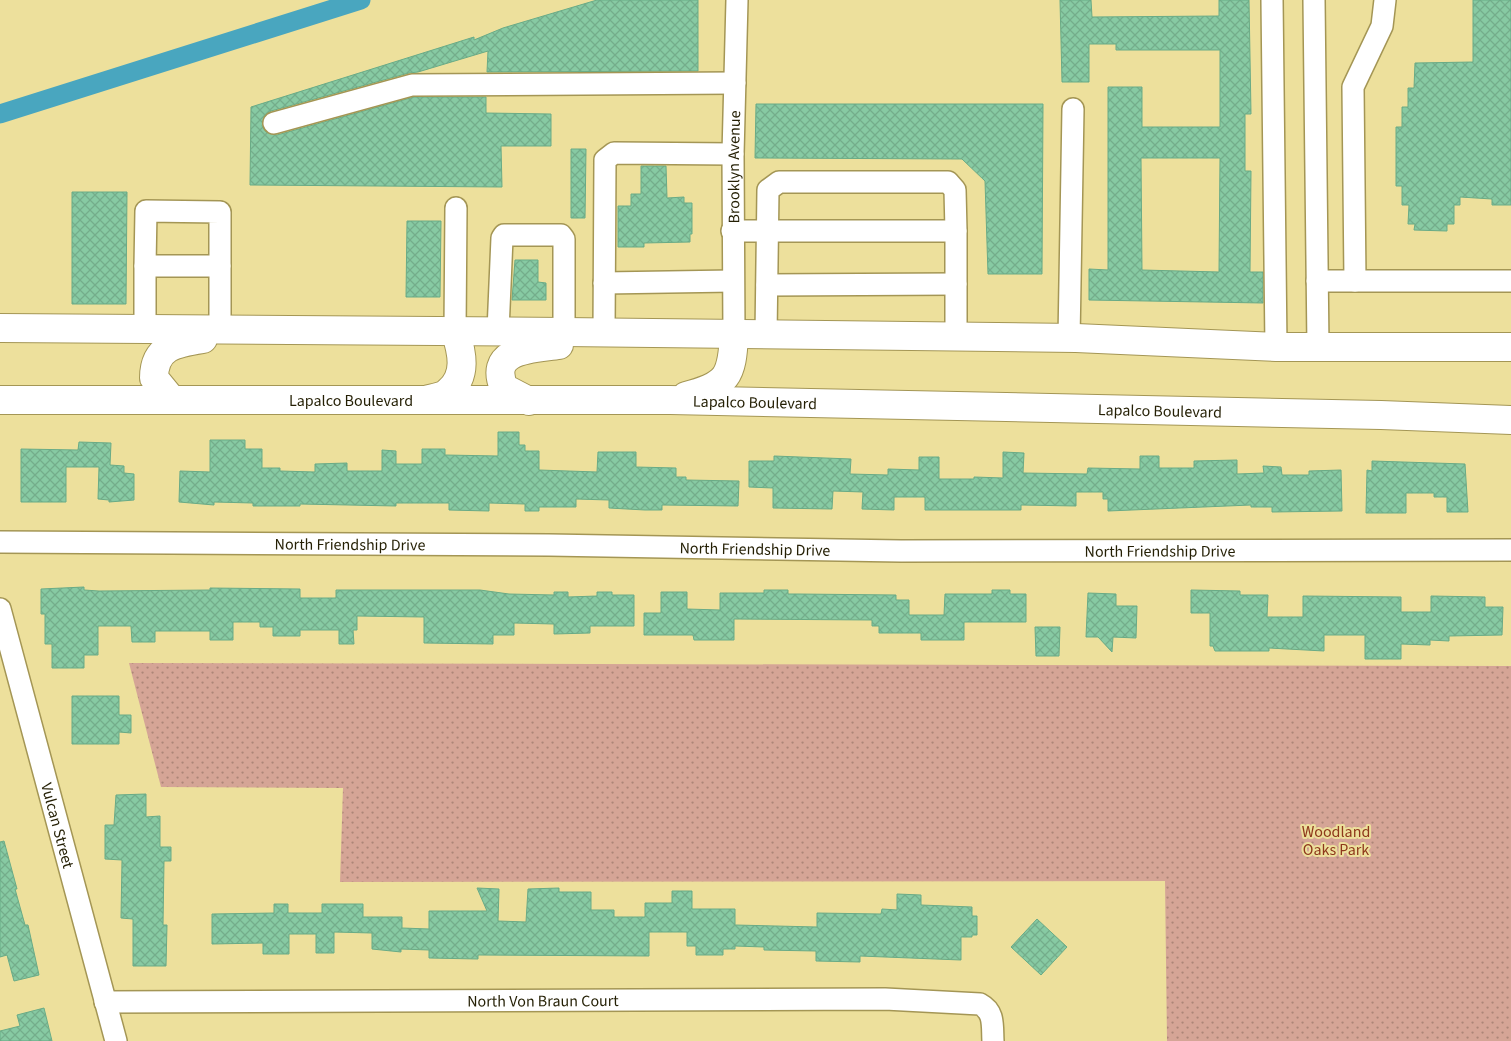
<svg xmlns="http://www.w3.org/2000/svg" width="1511" height="1041" viewBox="0 0 1511 1041" font-family="'Source Sans 3',sans-serif">
  <style>
    .park { fill: url(#park-dots) }
    .lines { fill: none; stroke-linecap: round; stroke-linejoin: round }
    .canal { stroke: #49a6bf; stroke-width: 19 }
    .building { fill: url(#building-cross-hatch); stroke: #69ab86; fill-rule: evenodd }
    .minor-casing { stroke: #a49655; stroke-width: 24 }
    .major-casing { stroke: #a49655; stroke-width: 30 }
    .minor { stroke: #fff; stroke-width: 21 }
    .major { stroke: #fff; stroke-width: 28 }
    .labels { text-anchor: middle; stroke-width: 4; stroke-linejoin: round; paint-order: stroke }
    .street-label { font-size: 16px; fill: #241f04; stroke: #ede09c }
    .park-label { font-size: 16px; fill: #8e381b; stroke: #ede09c }
  </style>
  <defs>
    <pattern id="park-dots" width="8" height="8" patternUnits="userSpaceOnUse" patternTransform="scale(1.25)"><rect width="8" height="8" fill="#d5a596"/><path d="M2 2h.1M6 6h.1" fill="none" stroke="#ad8678" stroke-width="1.8" stroke-linecap="round"/></pattern>
    <pattern id="building-cross-hatch" width="8" height="8" patternUnits="userSpaceOnUse" patternTransform="scale(1.25)"><rect width="8" height="8" fill="#87caa3"/><path d="M0 0l8 8M0 8l8-8" fill="none" stroke="#74ad8b"/></pattern>
  </defs>
  <rect width="100%" height="100%" fill="#ede09c"/>
  <!-- park -->
  <path class="park" d="M 129,663 L 1511,666 L 1511,1041 L 1167,1041 L 1165,881 L 340,882 L 343,788 L 161,787 Z"/>
  <g class="lines">
    <!-- canal -->
    <path class="canal" d="M 0,114 L 361,0"/>
  </g>
  <!-- building -->
  <g class="building">
    <path d="M 597,0 L 698,0 L 698,71 L 487,72 L 488,51 L 418,72 L 409,73 L 271,111 L 265,115 L 262,126 L 266,132 L 277,135 L 414,97 L 486,97 L 486,113 L 551,114 L 551,146 L 501,146 L 502,187 L 250,185 L 251,107 L 474,37 L 474,40 L 503,28 Z"/>
    <path d="M 1060,0 L 1091,0 L 1092,17 L 1219,16 L 1219,0 L 1249,0 L 1251,114 L 1245,114 L 1245,171 L 1251,171 L 1250,272 L 1263,272 L 1263,303 L 1089,300 L 1089,269 L 1108,270 L 1108,87 L 1142,87 L 1142,127 L 1220,127 L 1220,50 L 1116,50 L 1116,44 L 1089,44 L 1089,82 L 1062,82 ZM 1141,158 L 1220,158 L 1219,272 L 1142,270 Z"/>
    <path d="M 1473,0 L 1511,0 L 1511,205 L 1492,205 L 1492,199 L 1460,197 L 1460,205 L 1454,205 L 1454,224 L 1447,224 L 1447,231 L 1414,230 L 1415,224 L 1408,224 L 1409,205 L 1402,205 L 1402,186 L 1396,186 L 1396,127 L 1402,127 L 1402,107 L 1408,107 L 1408,88 L 1414,88 L 1415,63 L 1473,62 Z"/>
    <path d="M 756,104 L 1043,104 L 1042,274 L 988,274 L 985,181 L 962,159 L 755,158 Z"/>
    <path d="M 571,149 L 586,149 L 585,218 L 571,218 Z"/>
    <path d="M 641,166 L 666,166 L 667,198 L 684,197 L 684,203 L 692,203 L 692,234 L 690,234 L 690,242 L 644,243 L 644,247 L 618,247 L 618,206 L 631,206 L 631,194 L 641,194 Z"/>
    <path d="M 72,192 L 127,192 L 126,304 L 72,304 Z"/>
    <path d="M 407,221 L 441,221 L 440,297 L 406,297 Z"/>
    <path d="M 515,260 L 538,260 L 538,282 L 546,283 L 546,300 L 512,300 Z"/>
    <path d="M 498,432 L 519,432 L 519,445 L 525,445 L 525,451 L 539,451 L 539,470 L 597,472 L 598,452 L 636,452 L 636,467 L 676,468 L 676,477 L 686,477 L 686,480 L 739,481 L 738,506 L 662,505 L 662,510 L 645,510 L 609,508 L 609,500 L 576,499 L 576,507 L 539,507 L 539,511 L 525,511 L 525,504 L 489,503 L 489,511 L 449,510 L 449,503 L 396,503 L 396,506 L 300,504 L 300,506 L 253,506 L 253,503 L 214,502 L 214,505 L 179,502 L 180,471 L 210,472 L 210,440 L 245,440 L 245,449 L 262,449 L 262,468 L 280,468 L 280,471 L 315,472 L 315,464 L 347,463 L 347,471 L 382,471 L 382,450 L 396,451 L 396,464 L 422,464 L 422,449 L 445,449 L 445,455 L 498,456 Z"/>
    <path d="M 79,442 L 111,443 L 110,465 L 124,466 L 124,473 L 134,474 L 134,500 L 109,502 L 109,500 L 98,499 L 99,467 L 66,467 L 66,502 L 21,502 L 21,449 L 78,450 Z"/>
    <path d="M 1003,452 L 1024,453 L 1023,473 L 1087,474 L 1088,468 L 1140,469 L 1140,456 L 1159,456 L 1159,468 L 1194,468 L 1194,461 L 1237,460 L 1237,474 L 1264,473 L 1263,466 L 1281,467 L 1282,475 L 1309,475 L 1309,471 L 1341,470 L 1342,511 L 1272,512 L 1272,507 L 1251,507 L 1251,505 L 1108,511 L 1108,499 L 1103,499 L 1103,492 L 1076,492 L 1076,506 L 1021,505 L 1021,510 L 925,510 L 925,497 L 894,497 L 894,510 L 862,509 L 863,492 L 833,491 L 832,509 L 773,508 L 773,488 L 749,487 L 749,461 L 774,461 L 774,456 L 851,459 L 850,474 L 888,475 L 888,469 L 919,470 L 919,457 L 939,457 L 939,479 L 974,479 L 974,477 L 1003,478 Z"/>
    <path d="M 1372,461 L 1465,464 L 1468,512 L 1447,512 L 1447,497 L 1434,497 L 1434,493 L 1406,493 L 1406,513 L 1366,513 L 1367,470 L 1372,471 Z"/>
    <path d="M 84,587 L 84,590 L 99,591 L 210,590 L 210,588 L 300,589 L 300,598 L 336,598 L 336,590 L 480,590 L 509,594 L 554,595 L 554,592 L 568,592 L 568,597 L 597,596 L 597,592 L 612,592 L 612,595 L 634,595 L 634,626 L 590,626 L 590,633 L 554,634 L 554,624 L 514,623 L 514,635 L 493,635 L 493,644 L 424,643 L 424,617 L 357,616 L 357,630 L 353,630 L 354,644 L 339,644 L 339,630 L 300,630 L 300,636 L 273,636 L 273,627 L 260,627 L 260,622 L 233,622 L 233,640 L 210,640 L 210,631 L 155,631 L 155,642 L 132,642 L 131,626 L 98,626 L 98,655 L 84,655 L 84,668 L 52,668 L 52,644 L 45,644 L 45,614 L 41,614 L 41,589 Z"/>
    <path d="M 764,590 L 788,590 L 788,594 L 798,594 L 896,595 L 896,600 L 909,600 L 909,615 L 944,615 L 945,594 L 992,594 L 992,590 L 1010,590 L 1010,594 L 1026,594 L 1026,622 L 964,622 L 964,640 L 921,640 L 921,633 L 879,633 L 879,626 L 872,626 L 872,620 L 734,619 L 734,640 L 694,640 L 693,635 L 644,635 L 644,613 L 661,613 L 661,592 L 687,592 L 687,609 L 720,610 L 720,593 L 764,593 Z"/>
    <path d="M 1191,590 L 1240,591 L 1240,595 L 1268,595 L 1267,617 L 1303,617 L 1303,596 L 1401,597 L 1401,612 L 1431,612 L 1431,596 L 1485,597 L 1485,607 L 1503,607 L 1502,635 L 1449,636 L 1449,641 L 1430,640 L 1430,645 L 1401,644 L 1401,659 L 1365,659 L 1365,635 L 1324,635 L 1324,651 L 1269,648 L 1269,651 L 1215,651 L 1213,646 L 1210,646 L 1210,613 L 1191,613 Z"/>
    <path d="M 1088,593 L 1116,594 L 1116,606 L 1137,606 L 1136,638 L 1113,637 L 1112,652 L 1098,637 L 1086,637 Z"/>
    <path d="M 1035,627 L 1060,627 L 1059,656 L 1036,656 Z"/>
    <path d="M 72,696 L 119,696 L 119,715 L 131,715 L 131,733 L 119,732 L 119,744 L 72,744 Z"/>
    <path d="M 146,794 L 146,817 L 160,816 L 160,847 L 171,847 L 171,861 L 164,861 L 163,925 L 167,925 L 166,966 L 133,966 L 133,919 L 121,918 L 122,860 L 105,859 L 105,825 L 114,825 L 116,795 Z"/>
    <path d="M 4,841 L 17,889 L 15,889 L 25,925 L 28,925 L 39,975 L 14,981 L 7,955 L 0,957 L 0,842 Z"/>
    <path d="M 477,888 L 499,889 L 498,921 L 526,922 L 528,889 L 559,888 L 559,892 L 591,892 L 591,910 L 614,910 L 614,917 L 645,917 L 645,903 L 672,903 L 672,891 L 692,891 L 692,909 L 735,909 L 735,925 L 817,927 L 817,913 L 881,914 L 882,909 L 897,910 L 897,894 L 921,895 L 921,905 L 972,907 L 972,916 L 977,916 L 977,935 L 972,935 L 972,937 L 961,937 L 961,960 L 860,956 L 860,962 L 816,961 L 816,951 L 764,950 L 764,947 L 735,946 L 735,949 L 723,949 L 723,955 L 696,955 L 696,946 L 687,946 L 687,932 L 649,932 L 649,956 L 478,955 L 478,959 L 429,958 L 429,950 L 401,949 L 401,952 L 372,949 L 372,933 L 334,932 L 334,953 L 316,953 L 316,934 L 289,934 L 289,954 L 263,954 L 263,943 L 212,944 L 212,914 L 274,913 L 274,904 L 288,904 L 288,913 L 322,913 L 322,904 L 363,904 L 363,917 L 402,917 L 402,928 L 429,929 L 429,911 L 487,911 Z"/>
    <path d="M 1037,919 L 1067,947 L 1041,975 L 1011,947 Z"/>
    <path d="M 44,1008 L 52,1041 L 0,1041 L 0,1031 L 20,1026 L 17,1015 Z"/>
  </g>
  <g class="lines">
    <defs>
      <g id="minor">
        <path d="M 1272,0 L 1276,347"/>
        <path d="M 1314,0 L 1318,347"/>
        <path d="M 274,123 L 412,85 L 735,83"/>
        <path d="M 732,231 L 956,231 L 956,337"/>
        <path d="M 145,266 L 146,211 L 220,212 L 220,266"/>
        <path d="M 1317,281 L 1511,281"/>
        <path d="M 1355,281 L 1353,87 L 1382,26 L 1385,0"/>
        <path d="M 604,283 L 733,281"/>
        <path d="M 767,285 L 956,284"/>
        <path d="M 145,329 L 145,266 L 220,266 L 220,329"/>
        <path d="M 455,330 L 456,208"/>
        <path d="M 498,331 L 502,238 L 504,235 L 561,235 L 564,239 L 564,332"/>
        <path d="M 604,332 L 605,160 L 614,153 L 733,154"/>
        <path id="s1" d="M 734,335 L 733,154 L 737,0"/>
        <path d="M 766,335 L 768,190 L 779,182 L 948,182 L 955,190 L 956,231"/>
        <path d="M 1069,339 L 1073,109"/>
        <path id="s2" d="M 0,542 L 549,545 L 901,551 L 1511,550"/>
        <path id="s3" d="M 0,609 L 116,1041"/>
        <path id="s4" d="M 105,1002 L 885,999 L 980,1004 C 995,1012 992,1026 993,1041"/>
      </g>
      <g id="major">
        <path d="M 0,328 L 564,332 L 1076,338 L 1276,347 L 1511,347"/>
        <path d="M 686,396 C 728,385 732,376 734,335"/>
        <path id="s5" d="M 0,400 L 670,400 L 1381,415 L 1511,420"/>
        <path d="M 172,400 L 154,378 C 154,346 177,343 203,339"/>
        <path d="M 426,400 C 432,398 443,397 448,392 C 468,376 462,352 455,330"/>
        <path d="M 529,401 L 504,388 C 487,348 534,349 559,345"/>
      </g>
    </defs>
    <!-- minor casing -->
    <use href="#minor" class="minor-casing"/>
    <!-- major casing -->
    <use href="#major" class="major-casing"/>
    <!-- minor -->
    <use href="#minor" class="minor"/>
    <!-- major -->
    <use href="#major" class="major"/>
  </g>
  <g class="labels">
    <!-- street labels -->
    <g class="street-label">
      <text dy="6" stroke="none"><textPath href="#s1" startOffset="168">Brooklyn Avenue</textPath></text>
      <text dy="6" stroke="none"><textPath href="#s5" startOffset="351">Lapalco Boulevard</textPath></text>
      <text dy="6" stroke="none"><textPath href="#s5" startOffset="755">Lapalco Boulevard</textPath></text>
      <text dy="6" stroke="none"><textPath href="#s5" startOffset="1160">Lapalco Boulevard</textPath></text>
      <text dy="6" stroke="none"><textPath href="#s2" startOffset="350">North Friendship Drive</textPath></text>
      <text dy="6" stroke="none"><textPath href="#s2" startOffset="755">North Friendship Drive</textPath></text>
      <text dy="6" stroke="none"><textPath href="#s2" startOffset="1160">North Friendship Drive</textPath></text>
      <text dy="6" stroke="none"><textPath href="#s3" startOffset="224">Vulcan Street</textPath></text>
      <text dy="6" stroke="none"><textPath href="#s4" startOffset="438">North Von Braun Court</textPath></text>
    </g>
    <!-- park labels -->
    <g class="park-label">
      <text x="1336" y="837">Woodland<tspan x="1336" dy="18">Oaks Park</tspan></text>
    </g>
  </g>
</svg>
